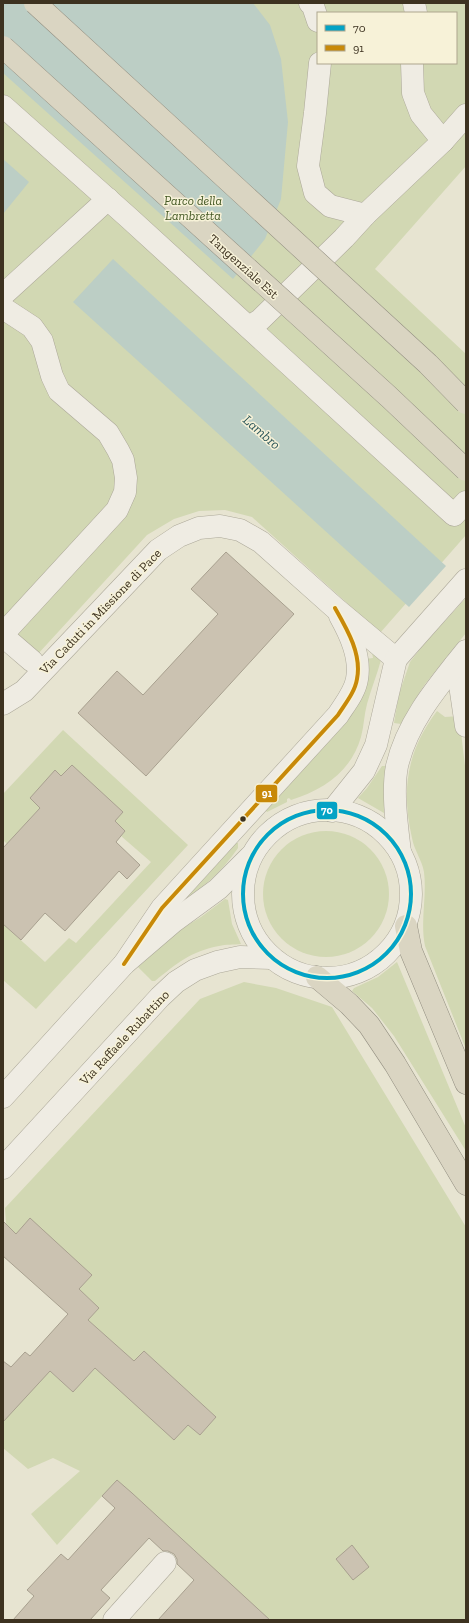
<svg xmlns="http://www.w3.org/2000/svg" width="469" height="1623" viewBox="0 0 469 1623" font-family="'Zilla Slab',serif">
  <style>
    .green { fill: #d2d8b3; fill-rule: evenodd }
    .water { fill: #bccec5 }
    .building { fill: #cbc2b1; stroke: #a8a08f }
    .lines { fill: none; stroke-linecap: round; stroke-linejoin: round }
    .minor-casing { stroke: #aca899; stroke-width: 23 }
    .highway-casing { stroke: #928e80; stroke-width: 23 }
    .minor { stroke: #efece3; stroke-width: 22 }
    .highway { stroke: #dad5c2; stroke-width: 22 }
    .highway-bridge-casing { stroke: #928e80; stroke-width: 23; stroke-linecap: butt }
    .highway-bridge { stroke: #dad5c2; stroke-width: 22 }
    .bus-1-casing { stroke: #f7f2d8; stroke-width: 7 }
    .bus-2-casing { stroke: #f7f2d8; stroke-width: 7 }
    .bus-1 { stroke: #03a3c5; stroke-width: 4 }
    .bus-2 { stroke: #c88908; stroke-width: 4 }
    .bus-dot { fill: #3d3220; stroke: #f7f2d8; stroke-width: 1.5 }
    .labels { text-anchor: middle; stroke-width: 3; stroke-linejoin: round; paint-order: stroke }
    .park-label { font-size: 13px; font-style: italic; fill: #455926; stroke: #f7f2d8 }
    .street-label { font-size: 13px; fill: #3d3220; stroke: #f7f2d8 }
    .water-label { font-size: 14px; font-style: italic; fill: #2f595c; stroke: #f7f2d8 }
    .line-badge { stroke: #f7f2d8; stroke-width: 1.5 }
    .badge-label { font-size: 11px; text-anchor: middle; font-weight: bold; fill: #fff }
  </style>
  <rect width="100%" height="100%" fill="#e7e4d1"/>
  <!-- green -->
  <g class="green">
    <path d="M 3,3 L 466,3 L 466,166 L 375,269 L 466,354 L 466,535 L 380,633 L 252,517 L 225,510 L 199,511 L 174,519 L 147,535 L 37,655 L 3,644 ZM 318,13 L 456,13 L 456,63 L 318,63 Z"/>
    <path d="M 466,598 L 466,633 L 425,684 L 412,704 L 401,724 L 394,723 L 399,694 L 410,662 L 424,644 Z"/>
    <path d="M 370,642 L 381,660 C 377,675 371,689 367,704 C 364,715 364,726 361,737 C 351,772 323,790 291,800 L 289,798 L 287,799 L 287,802 L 267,812 L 265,810 L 365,659 L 373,658 Z"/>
    <path d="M 437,711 L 445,717 L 459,716 L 466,774 L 466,1049 L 425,946 C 420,922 427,897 424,872 C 422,860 414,850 412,838 C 401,789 407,751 437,711 Z"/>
    <path d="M 63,730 L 188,845 L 36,1009 L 3,980 L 3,924 L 45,962 L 69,938 L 76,943 L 151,862 L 121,836 L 125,831 L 115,821 L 123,812 L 72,765 L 61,776 L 55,771 L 30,798 L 40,808 L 7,844 L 3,840 L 3,794 Z"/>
    <path d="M 382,766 L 386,766 L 384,813 L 358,798 L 367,788 Z"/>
    <circle cx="326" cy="894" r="63"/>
    <path d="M 236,843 L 238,843 L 238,848 C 221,873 199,892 173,906 Z"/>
    <path d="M 225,899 L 228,900 L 232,924 L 241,944 C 234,945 226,944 219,946 C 191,951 176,964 155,981 L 152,981 L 138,967 L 178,931 L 201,917 Z"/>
    <path d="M 397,962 L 466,1128 L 466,1151 L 394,1036 L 372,1008 L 352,991 L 354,988 L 378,977 Z"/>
    <path d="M 244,982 L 276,988 L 332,1007 L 466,1227 L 466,1620 L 270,1620 L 117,1480 L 57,1545 L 31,1514 L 80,1471 L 53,1458 L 28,1469 L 3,1448 L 3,1422 L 43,1365 L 73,1392 L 103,1360 L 174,1440 L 188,1425 L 200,1435 L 216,1417 L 144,1351 L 134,1361 L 88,1320 L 99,1308 L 79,1289 L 92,1275 L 30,1219 L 16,1234 L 6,1224 L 5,1208 L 200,999 Z"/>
  </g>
  <!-- water -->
  <g class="water">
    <path d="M 3,3 L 253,3 L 270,25 L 281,59 L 288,122 L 281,199 L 265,239 L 233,279 L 3,73 Z"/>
    <path d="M 3,159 L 29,182 L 3,214 Z"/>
    <path d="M 113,259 L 446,566 L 409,607 L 73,302 Z"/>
  </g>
  <!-- building -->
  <g class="building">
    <path d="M 226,552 L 294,614 L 146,776 L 78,713 L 117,671 L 143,695 L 218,614 L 191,589 Z"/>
    <path d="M 72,765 L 123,812 L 115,821 L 125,831 L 116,842 L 140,865 L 127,879 L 119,871 L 65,931 L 45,913 L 21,940 L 3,924 L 3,848 L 40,808 L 30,798 L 55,770 L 61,776 Z"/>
    <path d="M 30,1218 L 92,1275 L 79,1289 L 99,1308 L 88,1320 L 134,1361 L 144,1351 L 216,1417 L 200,1435 L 188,1425 L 174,1440 L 95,1368 L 73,1392 L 50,1371 L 3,1422 L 3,1361 L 11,1367 L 25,1352 L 30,1356 L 68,1314 L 3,1256 L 3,1221 L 16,1234 Z"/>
    <path d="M 117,1480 L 132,1493 L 270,1620 L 158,1620 L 194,1580 L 177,1564 L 177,1559 L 174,1554 L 168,1551 L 163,1551 L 149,1538 L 101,1590 L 110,1598 L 90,1620 L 13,1620 L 34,1596 L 27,1590 L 61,1554 L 68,1560 L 115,1508 L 102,1496 Z"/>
    <path d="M 352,1545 L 369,1567 L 353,1580 L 336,1559 Z"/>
  </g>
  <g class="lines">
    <defs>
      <g id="minor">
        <path d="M 310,3 L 313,6 L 318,21"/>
        <path d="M 414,3 L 416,13"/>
        <path d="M 320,63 L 315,113 L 308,166 L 315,193 L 330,206 L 365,215"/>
        <path d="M 412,63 L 413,93 L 421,114 L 443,141"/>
        <path d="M 3,106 L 129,218 L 454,515 L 466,502"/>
        <path d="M 3,295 L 108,199"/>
        <path d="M 3,308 L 32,327 L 42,341 L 52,376 L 59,391 L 108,433 L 118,450 L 123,460 L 126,478 L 125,492 L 117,510 L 3,634"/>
        <path d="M 249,327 L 260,320 L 344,238 L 365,215 L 443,141 L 466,115"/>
        <path d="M 3,636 L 32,661"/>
        <path d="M 455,665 L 460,685 L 466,726"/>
        <path d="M 3,704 L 24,691 L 158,550 L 179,536 L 199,528 L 220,526 L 240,530 L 261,542 L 335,608 L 396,659"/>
        <circle cx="327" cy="894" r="84"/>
        <path d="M 332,811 L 364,771 L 376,745 L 396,659 L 466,580"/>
        <path d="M 400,852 C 397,827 392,791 397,766 C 407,722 438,686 466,651"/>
        <path d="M 124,964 L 162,908 L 338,715 C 345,704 355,692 357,679 C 361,657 350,634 340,616"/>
        <path d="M 3,1097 L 124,964 L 173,922 L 218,889 L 250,857"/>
        <path d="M 3,1168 L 160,997 L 176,982 L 195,970 L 217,962 L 240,957 L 272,958"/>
        <path d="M 114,1620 L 165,1563"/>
      </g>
      <g id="highway">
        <path d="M 406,926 L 411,951 L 466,1083"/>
        <path d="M 317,977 L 349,1004 L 369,1025 L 395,1064 L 466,1184"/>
      </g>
    </defs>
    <!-- minor casing -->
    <use href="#minor" class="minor-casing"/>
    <!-- highway casing -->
    <use href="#highway" class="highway-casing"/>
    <!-- minor -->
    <use href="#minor" class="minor"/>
    <!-- highway -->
    <use href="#highway" class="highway"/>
    <defs>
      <g id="highway-bridge">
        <path d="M 35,3 L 428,364 L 466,403"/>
        <path d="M 3,47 L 389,397 L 466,470"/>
      </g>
    </defs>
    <!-- highway-bridge casing -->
    <use href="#highway-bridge" class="highway-bridge-casing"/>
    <!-- highway-bridge -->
    <use href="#highway-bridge" class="highway-bridge"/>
    <defs>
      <circle id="bus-1" cx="327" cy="894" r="84"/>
      <path id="bus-2" d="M 124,964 L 162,908 L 338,715 C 345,704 355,692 357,679 C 362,654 347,629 335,608"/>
    </defs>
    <!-- bus-1 casing -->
    <use href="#bus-1" class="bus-1-casing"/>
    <!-- bus-2 casing -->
    <use href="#bus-2" class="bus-2-casing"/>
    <!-- bus-1 -->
    <use href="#bus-1" class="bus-1"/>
    <!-- bus-2 -->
    <use href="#bus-2" class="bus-2"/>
  </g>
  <!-- markers -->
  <circle class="bus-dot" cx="243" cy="819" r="3.5"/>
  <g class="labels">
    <!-- park labels -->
    <g class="park-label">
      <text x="193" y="205">Parco della<tspan x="193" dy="15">Lambretta</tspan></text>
    </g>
    <!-- street labels -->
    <g class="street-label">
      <text transform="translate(244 266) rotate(42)" y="5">Tangenziale Est</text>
      <text transform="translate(100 611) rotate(-46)" y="5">Via Caduti in Missione di Pace</text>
      <text transform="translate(124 1037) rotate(-47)" y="5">Via Raffaele Rubattino</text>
    </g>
    <!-- water labels -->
    <g class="water-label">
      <text transform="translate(262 432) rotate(41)" y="5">Lambro</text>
    </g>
  </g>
  <g class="line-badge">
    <rect x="255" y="784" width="23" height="19" rx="4" fill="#c88908"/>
    <rect x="316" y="801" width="22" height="19" rx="4" fill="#03a3c5"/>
  </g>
  <g class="badge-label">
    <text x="267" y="797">91</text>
    <text x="327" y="814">70</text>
  </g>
  <!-- border -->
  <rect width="469" height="1623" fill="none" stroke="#3d3220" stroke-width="8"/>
  <!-- legend -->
  <rect x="317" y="12" width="140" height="52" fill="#f7f2d8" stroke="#ada58e"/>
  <rect x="325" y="25" width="20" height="6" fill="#03a3c5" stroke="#ada58e"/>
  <text x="353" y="32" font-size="12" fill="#3d3220">70</text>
  <rect x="325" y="45" width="20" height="6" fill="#c88908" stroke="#ada58e"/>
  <text x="353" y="52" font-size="12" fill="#3d3220">91</text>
</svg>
